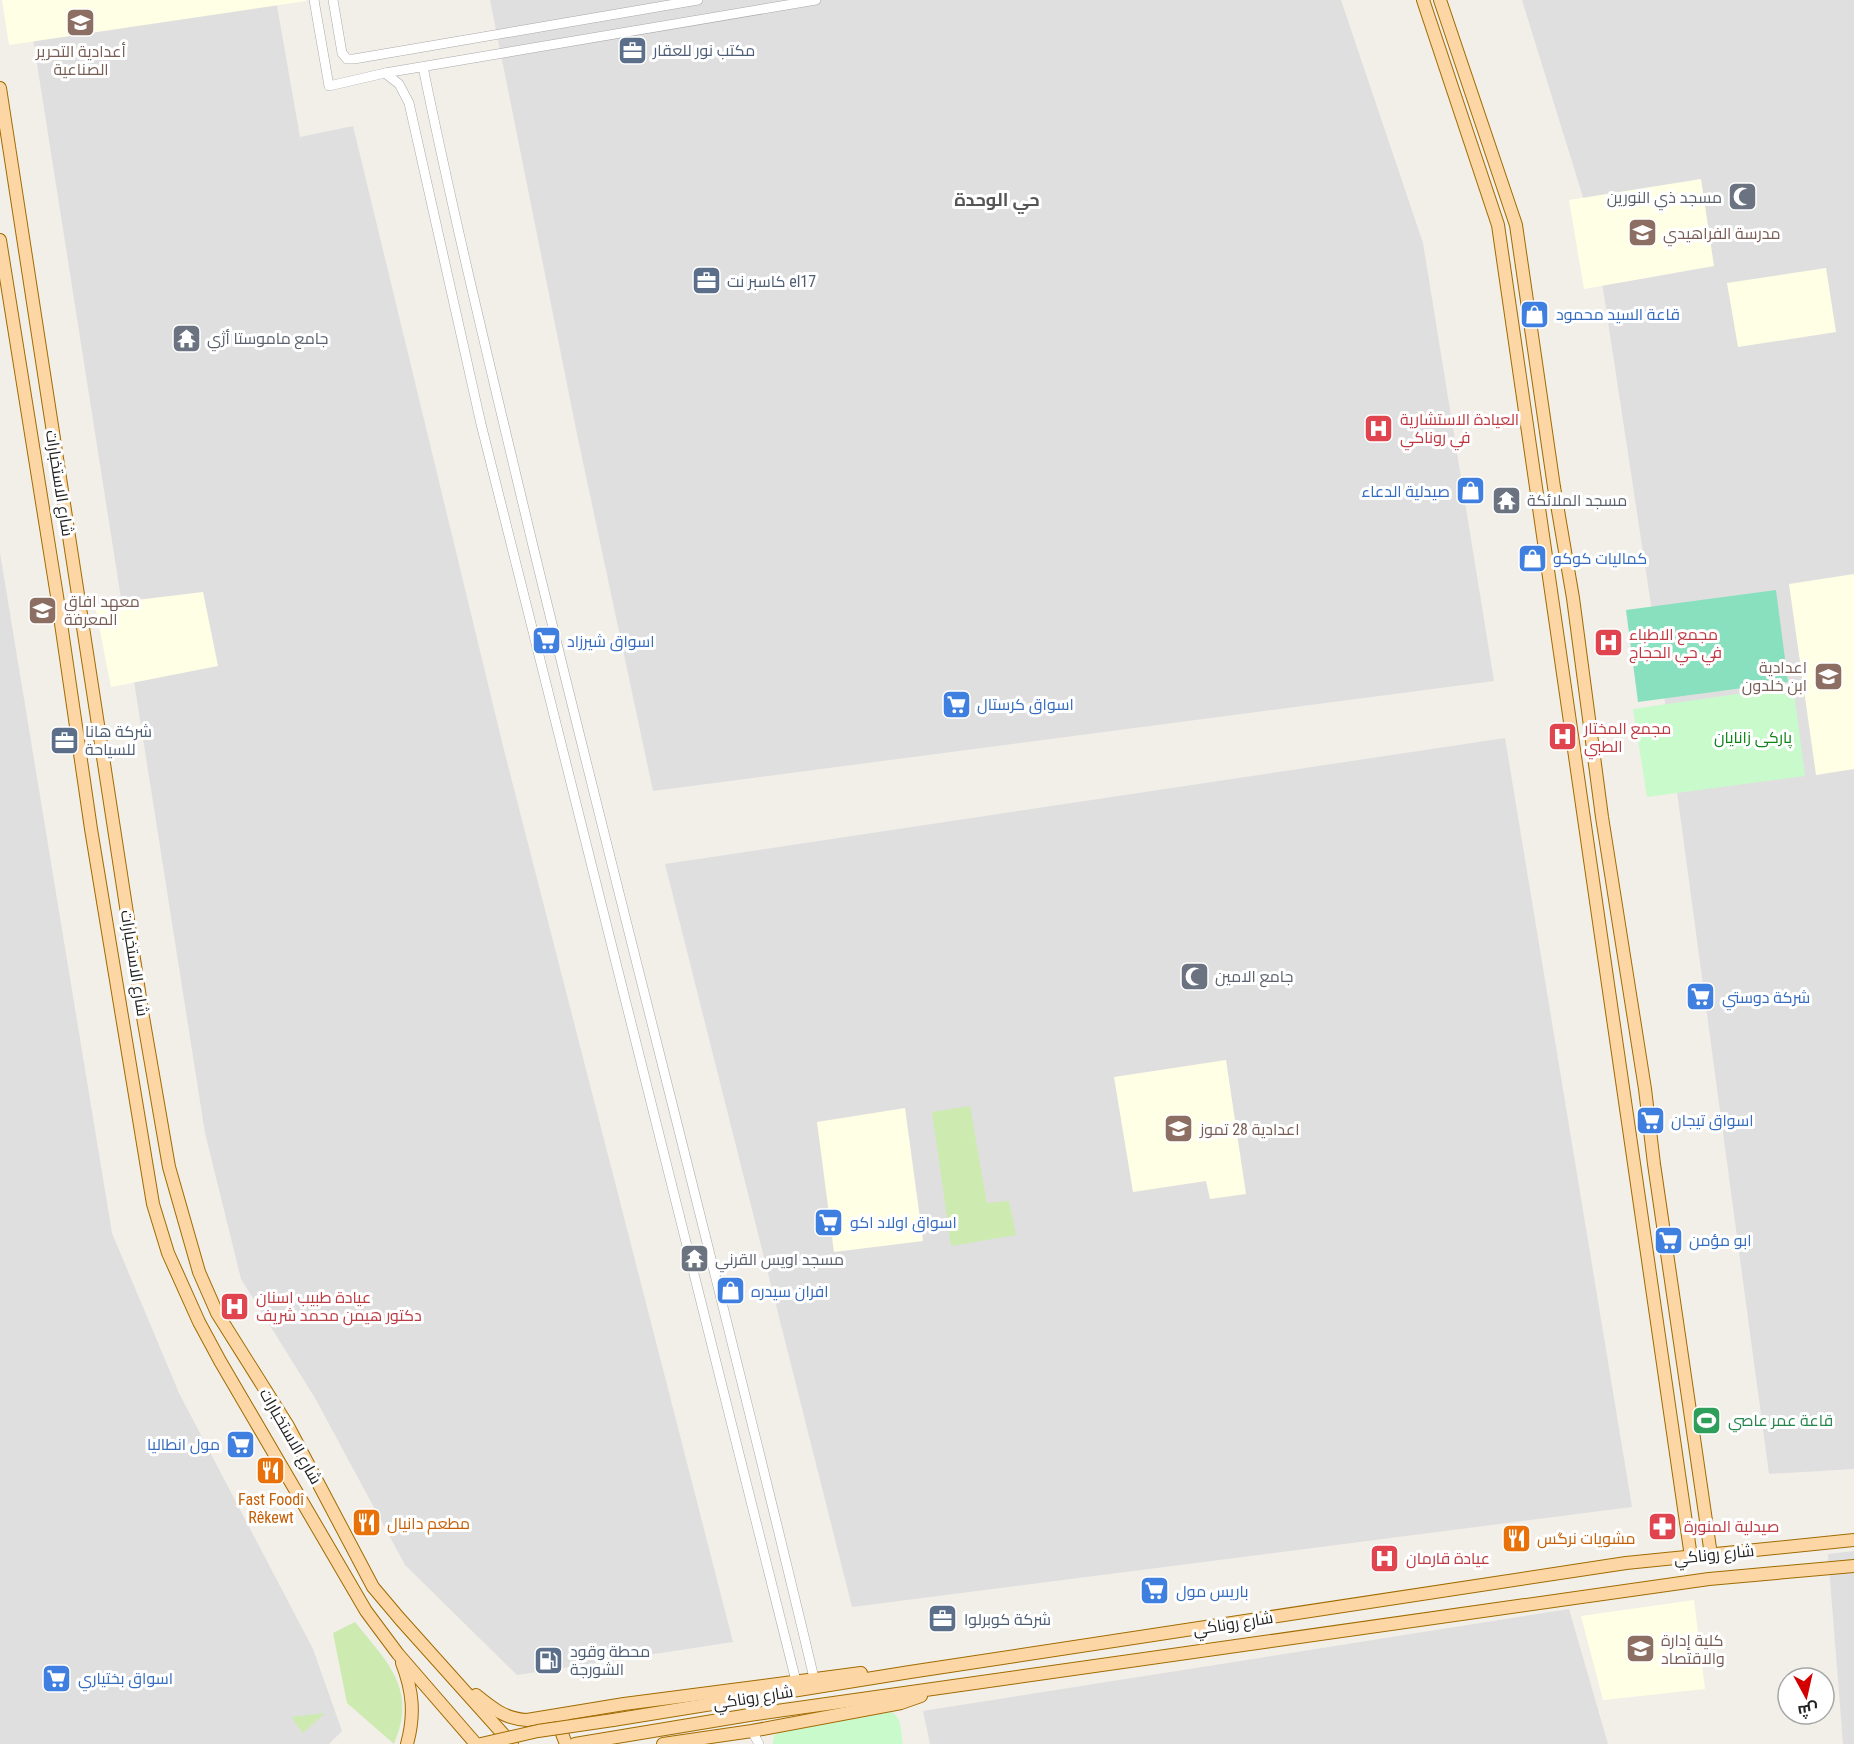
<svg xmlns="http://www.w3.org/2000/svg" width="1854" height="1744" viewBox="0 0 1854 1744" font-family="'Roboto Condensed',Cairo,sans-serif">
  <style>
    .residential { fill: #e0dfdf }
    .education { fill: #ffffe5 }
    .grass { fill: #cdebb0 }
    .park { fill: #c8facc }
    .pitch { fill: #88e0be }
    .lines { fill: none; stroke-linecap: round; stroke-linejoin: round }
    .minor-casing { stroke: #a9a9a9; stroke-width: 10 }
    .major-casing { stroke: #a06b00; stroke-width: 14 }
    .minor { stroke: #fff; stroke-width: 9 }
    .major { stroke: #fcd6a4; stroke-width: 12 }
    .major-bridge-casing { stroke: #a06b00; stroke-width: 14; stroke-linecap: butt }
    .major-bridge { stroke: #fcd6a4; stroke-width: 12 }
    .labels { text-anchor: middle; stroke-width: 6; stroke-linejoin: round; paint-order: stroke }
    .service-label { font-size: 16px; fill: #4e5e75; stroke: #fff; text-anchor: start }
    .education-label { font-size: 16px; fill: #785e54; stroke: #fff; text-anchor: start }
    .worship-label { font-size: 16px; fill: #5b616d; stroke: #fff; text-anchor: start }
    .shop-label { font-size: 16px; fill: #366cbe; stroke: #fff; text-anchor: start }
    .health-label { font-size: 16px; fill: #be3a42; stroke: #fff; text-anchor: start }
    .street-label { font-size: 16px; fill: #222; stroke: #fff }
    .park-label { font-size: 16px; fill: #0c8416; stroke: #fff }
    .leisure-label { font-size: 16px; fill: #27864d; stroke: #fff; text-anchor: start }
    .food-label { font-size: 16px; fill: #c56008; stroke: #fff; text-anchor: start }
    .neighbourhood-label { font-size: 18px; font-weight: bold; fill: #555; stroke: #fff }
  </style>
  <rect width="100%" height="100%" fill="#f2efe9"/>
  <!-- residential -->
  <g class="residential">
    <path d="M 27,0 L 276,0 L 300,137 L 353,126 L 503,746 L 733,1642 L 517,1675 L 405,1565 L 315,1398 L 241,1279 L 205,1133 Z"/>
    <path d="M 490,0 L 1341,0 L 1423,243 L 1494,681 L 653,791 L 577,434 Z"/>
    <path d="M 1522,0 L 1854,0 L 1854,1469 L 1769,1474 L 1658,651 L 1595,236 Z"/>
    <path d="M 0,553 L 112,1233 L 179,1393 L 313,1649 L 342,1731 L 329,1744 L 0,1744 Z"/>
    <path d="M 1505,738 L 1632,1507 L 852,1607 L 665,864 Z"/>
    <path d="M 1854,1551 L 1854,1744 L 1843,1744 L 1828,1554 Z"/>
    <path d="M 1569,1609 L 1608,1744 L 930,1744 L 923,1711 Z"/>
  </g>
  <!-- education -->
  <g class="education">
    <path d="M 2,0 L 306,0 L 306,1 L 9,45 Z"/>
    <path d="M 1701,179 L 1714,266 L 1584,289 L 1569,200 Z"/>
    <path d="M 1826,268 L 1836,332 L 1738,347 L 1727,283 Z"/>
    <path d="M 1854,574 L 1854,769 L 1816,775 L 1789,584 Z"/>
    <path d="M 203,592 L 218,666 L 111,687 L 95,605 Z"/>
    <path d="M 1226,1060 L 1246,1194 L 1210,1199 L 1206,1181 L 1133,1192 L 1114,1077 Z"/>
    <path d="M 905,1108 L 923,1241 L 834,1252 L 817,1122 Z"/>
    <path d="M 1694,1600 L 1705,1689 L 1603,1700 L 1581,1616 Z"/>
  </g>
  <!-- grass -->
  <g class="grass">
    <path d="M 970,1106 L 987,1203 L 1009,1201 L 1016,1235 L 951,1246 L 932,1112 Z"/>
    <path d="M 355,1622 C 387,1662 418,1689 394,1744 L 347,1703 L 333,1633 Z"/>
    <path d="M 325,1713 L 303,1733 L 291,1717 Z"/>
  </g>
  <!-- park -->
  <g class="park">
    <path d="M 1793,686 L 1805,776 L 1647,797 L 1633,709 Z"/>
    <path d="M 892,1712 C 902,1718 901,1733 903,1744 L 773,1744 L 774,1736 L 778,1733 Z"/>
  </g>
  <!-- pitch -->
  <path class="pitch" d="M 1776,590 L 1788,682 L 1638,702 L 1626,610 Z"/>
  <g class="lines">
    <defs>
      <g id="minor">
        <path d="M 314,0 L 329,86 L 385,73 L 816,0"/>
        <path d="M 333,0 L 342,53 L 347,59 L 354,59 L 698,0"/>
        <path d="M 423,67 C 456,228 495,387 533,546 C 625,924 724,1300 814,1678"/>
        <path d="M 385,73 L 399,84 L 409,103 L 481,424 L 796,1681"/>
        <path d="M 752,1731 L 759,1744"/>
      </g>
      <g id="major">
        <path d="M 1423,0 L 1498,225 L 1691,1557"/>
        <path d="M 1440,0 L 1516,225 L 1554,487 L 1573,598 L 1602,817 L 1645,1089 L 1654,1164 L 1711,1555"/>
        <path d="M 0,88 L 143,1017 L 169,1167 L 199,1272 L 217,1313 L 288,1426 L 373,1587 L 400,1619 L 512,1744"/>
        <path d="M 0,240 L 57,596 L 91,829 L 153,1204 L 168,1253 L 199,1322 L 220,1361 L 366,1611 L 398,1654 L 476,1744"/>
        <path d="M 402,1663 C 413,1691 415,1715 407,1744"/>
        <path d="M 476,1695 C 492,1708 505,1719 527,1720 L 624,1704 L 861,1673"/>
        <path d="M 563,1718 L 561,1731 L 566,1744"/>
        <path d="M 613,1720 L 910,1672 L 1626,1563 L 1854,1540"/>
        <path d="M 575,1744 L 749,1715 L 1709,1579 L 1854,1566"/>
        <path d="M 663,1744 L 752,1731 L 901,1703 L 921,1696"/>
      </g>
    </defs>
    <!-- minor casing -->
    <use href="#minor" class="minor-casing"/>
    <!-- major casing -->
    <use href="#major" class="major-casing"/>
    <!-- minor -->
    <use href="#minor" class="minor"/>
    <!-- major -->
    <use href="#major" class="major"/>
    <defs>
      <path id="major-bridge" d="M 481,1744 L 538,1731 L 613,1720"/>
    </defs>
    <!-- major-bridge casing -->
    <use href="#major-bridge" class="major-bridge-casing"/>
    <!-- major-bridge -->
    <use href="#major-bridge" class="major-bridge"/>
  </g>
  <!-- icons -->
  <defs>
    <symbol id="school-square" viewBox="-11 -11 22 22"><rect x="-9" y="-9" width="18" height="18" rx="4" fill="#8d6e63" stroke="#fff"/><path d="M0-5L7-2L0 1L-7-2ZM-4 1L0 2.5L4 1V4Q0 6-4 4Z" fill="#fff"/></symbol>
    <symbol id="office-square" viewBox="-11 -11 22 22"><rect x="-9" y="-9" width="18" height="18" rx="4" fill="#5c6f8a" stroke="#fff"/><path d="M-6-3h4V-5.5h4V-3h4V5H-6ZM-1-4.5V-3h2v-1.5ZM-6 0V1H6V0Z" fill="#fff"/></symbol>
    <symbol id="mosque-square" viewBox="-11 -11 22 22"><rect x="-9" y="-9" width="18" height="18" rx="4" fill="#6b7280" stroke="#fff"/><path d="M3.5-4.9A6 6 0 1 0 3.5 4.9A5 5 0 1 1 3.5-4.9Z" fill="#fff"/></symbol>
    <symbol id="shop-square" viewBox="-11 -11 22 22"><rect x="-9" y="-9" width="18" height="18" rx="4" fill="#3f7fe0" stroke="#fff"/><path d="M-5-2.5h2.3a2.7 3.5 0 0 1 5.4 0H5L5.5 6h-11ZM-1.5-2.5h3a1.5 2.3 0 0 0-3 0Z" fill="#fff"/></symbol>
    <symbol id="temple-square" viewBox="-11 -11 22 22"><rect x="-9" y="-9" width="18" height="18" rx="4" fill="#6b7280" stroke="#fff"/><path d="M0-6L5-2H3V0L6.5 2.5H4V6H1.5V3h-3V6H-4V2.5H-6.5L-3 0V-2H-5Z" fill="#fff"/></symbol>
    <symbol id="hospital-square" viewBox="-11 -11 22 22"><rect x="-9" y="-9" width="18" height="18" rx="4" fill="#e0444e" stroke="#fff"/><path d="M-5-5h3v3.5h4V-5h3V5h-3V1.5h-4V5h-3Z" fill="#fff"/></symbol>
    <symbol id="supermarket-square" viewBox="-11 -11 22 22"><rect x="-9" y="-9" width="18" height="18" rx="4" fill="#3f7fe0" stroke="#fff"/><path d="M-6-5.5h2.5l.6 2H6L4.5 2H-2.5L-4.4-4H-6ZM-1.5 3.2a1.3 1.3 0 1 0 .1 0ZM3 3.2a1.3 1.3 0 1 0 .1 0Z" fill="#fff"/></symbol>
    <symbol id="stadium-square" viewBox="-11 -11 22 22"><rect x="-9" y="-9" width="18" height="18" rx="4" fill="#2e9e5b" stroke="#fff"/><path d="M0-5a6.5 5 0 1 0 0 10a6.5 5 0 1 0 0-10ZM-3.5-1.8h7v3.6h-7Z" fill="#fff"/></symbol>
    <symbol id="restaurant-square" viewBox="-11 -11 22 22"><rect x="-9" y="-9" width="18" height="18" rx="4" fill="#e8710a" stroke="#fff"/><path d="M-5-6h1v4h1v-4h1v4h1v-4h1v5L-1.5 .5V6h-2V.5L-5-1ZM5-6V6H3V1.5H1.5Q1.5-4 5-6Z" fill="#fff"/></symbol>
    <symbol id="pharmacy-square" viewBox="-11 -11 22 22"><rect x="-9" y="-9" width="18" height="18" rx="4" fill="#e0444e" stroke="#fff"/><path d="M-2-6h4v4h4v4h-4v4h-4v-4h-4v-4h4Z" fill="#fff"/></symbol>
    <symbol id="university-square" viewBox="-11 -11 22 22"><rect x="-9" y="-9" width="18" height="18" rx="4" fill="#8d6e63" stroke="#fff"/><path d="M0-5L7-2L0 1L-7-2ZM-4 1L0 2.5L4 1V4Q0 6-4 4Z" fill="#fff"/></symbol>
    <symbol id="fuel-square" viewBox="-11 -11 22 22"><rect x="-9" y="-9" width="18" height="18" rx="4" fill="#5c6f8a" stroke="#fff"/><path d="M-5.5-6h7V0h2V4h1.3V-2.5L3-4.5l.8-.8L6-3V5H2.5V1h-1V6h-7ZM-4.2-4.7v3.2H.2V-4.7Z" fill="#fff"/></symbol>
  </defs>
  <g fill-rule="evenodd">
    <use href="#school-square" x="64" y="6" width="33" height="33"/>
    <use href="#office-square" x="616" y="34" width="33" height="33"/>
    <use href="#mosque-square" x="1726" y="180" width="33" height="33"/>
    <use href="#school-square" x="1626" y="216" width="33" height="33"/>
    <use href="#office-square" x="690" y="264" width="33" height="33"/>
    <use href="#shop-square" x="1518" y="298" width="33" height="33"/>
    <use href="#temple-square" x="170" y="322" width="33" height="33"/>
    <use href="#hospital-square" x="1362" y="412" width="33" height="33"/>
    <use href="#shop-square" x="1454" y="474" width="33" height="33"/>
    <use href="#temple-square" x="1490" y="484" width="33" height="33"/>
    <use href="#shop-square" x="1516" y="542" width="33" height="33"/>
    <use href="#school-square" x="26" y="594" width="33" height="33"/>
    <use href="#supermarket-square" x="530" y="624" width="33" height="33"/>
    <use href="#hospital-square" x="1592" y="626" width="33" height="33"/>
    <use href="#school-square" x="1812" y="660" width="33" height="33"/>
    <use href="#supermarket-square" x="940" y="688" width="33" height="33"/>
    <use href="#hospital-square" x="1546" y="720" width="33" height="33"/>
    <use href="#office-square" x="48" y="724" width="33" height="33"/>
    <use href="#mosque-square" x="1178" y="960" width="33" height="33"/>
    <use href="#supermarket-square" x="1684" y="980" width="33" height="33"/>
    <use href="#supermarket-square" x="1634" y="1104" width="33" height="33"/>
    <use href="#school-square" x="1162" y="1112" width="33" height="33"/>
    <use href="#supermarket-square" x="812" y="1206" width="33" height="33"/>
    <use href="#supermarket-square" x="1652" y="1224" width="33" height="33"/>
    <use href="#temple-square" x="678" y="1242" width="33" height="33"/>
    <use href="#shop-square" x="714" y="1274" width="33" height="33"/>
    <use href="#hospital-square" x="218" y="1290" width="33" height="33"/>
    <use href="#stadium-square" x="1690" y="1404" width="33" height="33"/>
    <use href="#supermarket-square" x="224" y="1428" width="33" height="33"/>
    <use href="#restaurant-square" x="254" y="1454" width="33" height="33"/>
    <use href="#restaurant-square" x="350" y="1506" width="33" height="33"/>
    <use href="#pharmacy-square" x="1646" y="1510" width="33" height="33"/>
    <use href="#restaurant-square" x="1500" y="1522" width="33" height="33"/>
    <use href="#hospital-square" x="1368" y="1542" width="33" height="33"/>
    <use href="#supermarket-square" x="1138" y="1574" width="33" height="33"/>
    <use href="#office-square" x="926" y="1602" width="33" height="33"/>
    <use href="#university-square" x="1624" y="1632" width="33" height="33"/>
    <use href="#fuel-square" x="532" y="1644" width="33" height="33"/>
    <use href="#supermarket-square" x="40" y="1662" width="33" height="33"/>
  </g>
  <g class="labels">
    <!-- service labels -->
    <g class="service-label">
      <text x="653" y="56">مكتب نور للعقار</text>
      <text x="727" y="287">كاسبر نت el17</text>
      <text x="85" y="737">شركة هانا<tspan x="85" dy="18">للسياحة</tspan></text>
      <text x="964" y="1625">شركة كوبرلوا</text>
      <text x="570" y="1657">محطة وقود<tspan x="570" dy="18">الشورجة</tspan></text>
    </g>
    <!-- education labels -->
    <g class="education-label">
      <text x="81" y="57" text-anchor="middle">أعدادية التحرير<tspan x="81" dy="18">الصناعية</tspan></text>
      <text x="1663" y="239">مدرسة الفراهيدي</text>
      <text x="64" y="607">معهد افاق<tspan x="64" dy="18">المعرفة</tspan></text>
      <text x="1807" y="673" text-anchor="end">اعدادية<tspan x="1807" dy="18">ابن خلدون</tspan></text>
      <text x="1200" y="1135">اعدادية 28 تموز</text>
      <text x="1661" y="1646">كلية إدارة<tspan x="1661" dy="18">والاقتصاد</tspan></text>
    </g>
    <!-- worship labels -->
    <g class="worship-label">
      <text x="1722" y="203" text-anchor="end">مسجد ذي النورين</text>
      <text x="207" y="344">جامع ماموستا أژي</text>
      <text x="1527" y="506">مسجد الملائكة</text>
      <text x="1215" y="982">جامع الامين</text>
      <text x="715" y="1265">مسجد اويس القرني</text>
    </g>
    <!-- shop labels -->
    <g class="shop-label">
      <text x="1556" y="320">قاعة السيد محمود</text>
      <text x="1450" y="497" text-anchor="end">صيدلية الدعاء</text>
      <text x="1553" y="564">كماليات كوكو</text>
      <text x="567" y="647">اسواق شيرزاد</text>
      <text x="977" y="710">اسواق كرستال</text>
      <text x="1722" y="1003">شركة دوستي</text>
      <text x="1671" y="1126">اسواق تيجان</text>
      <text x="850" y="1228">اسواق اولاد اكو</text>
      <text x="1689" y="1246">ابو مؤمن</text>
      <text x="751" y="1297">افران سيدره</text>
      <text x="220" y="1450" text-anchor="end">مول انطاليا</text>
      <text x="1176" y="1597">باريس مول</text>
      <text x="78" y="1684">اسواق بختياري</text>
    </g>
    <!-- health labels -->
    <g class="health-label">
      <text x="1400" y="425">العيادة الاستشارية<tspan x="1400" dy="18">في روناكي</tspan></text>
      <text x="1629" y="640">مجمع الاطباء<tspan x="1629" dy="18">في حي الحجاج</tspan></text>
      <text x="1584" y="734">مجمع المختار<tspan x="1584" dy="18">الطبي</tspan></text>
      <text x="256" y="1303">عيادة طبيب اسنان<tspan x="256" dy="18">دكتور هيمن محمد شريف</tspan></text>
      <text x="1684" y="1532">صيدلية المنورة</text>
      <text x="1406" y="1564">عيادة قارمان</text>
    </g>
    <!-- street labels -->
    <g class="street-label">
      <text transform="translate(60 483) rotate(81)" y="6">شارع الاستخبارات</text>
      <text transform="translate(135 963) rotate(81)" y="6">شارع الاستخبارات</text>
      <text transform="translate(291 1436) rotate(60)" y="6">شارع الاستخبارات</text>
      <text transform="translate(1714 1554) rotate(-6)" y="6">شارع روناكي</text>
      <text transform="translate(1233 1623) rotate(-9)" y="6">شارع روناكي</text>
      <text transform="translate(753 1697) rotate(-9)" y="6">شارع روناكي</text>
    </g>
    <!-- park labels -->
    <g class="park-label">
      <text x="1753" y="743">پارکی زانایان</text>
    </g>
    <!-- leisure labels -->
    <g class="leisure-label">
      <text x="1728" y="1426">قاعة عمر عاصي</text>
    </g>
    <!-- food labels -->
    <g class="food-label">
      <text x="271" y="1505" text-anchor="middle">Fast Foodî<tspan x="271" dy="18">Rêkewt</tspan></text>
      <text x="387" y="1529">مطعم دانيال</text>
      <text x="1537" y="1544">مشويات نرگس</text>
    </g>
    <!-- neighbourhood labels -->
    <g class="neighbourhood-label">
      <text x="997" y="206">حي الوحدة</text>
    </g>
  </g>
  <!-- north arrow -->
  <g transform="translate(1806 1696) rotate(172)"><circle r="28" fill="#ffffff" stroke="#a7a7a7" stroke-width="1.5"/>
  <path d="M0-4.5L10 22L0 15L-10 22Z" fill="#d40000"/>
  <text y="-9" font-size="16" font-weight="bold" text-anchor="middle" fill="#222222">ش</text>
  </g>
</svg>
